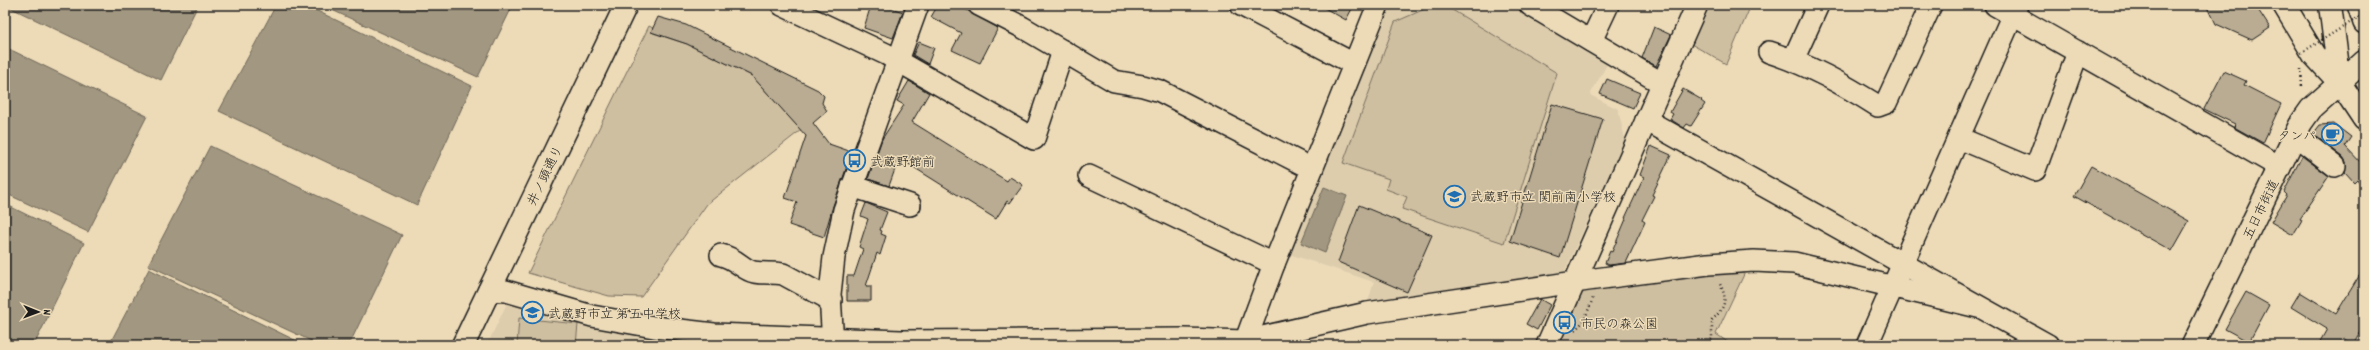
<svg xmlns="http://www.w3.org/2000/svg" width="2369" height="350" viewBox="0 0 2369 350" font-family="Dekko,'Klee One',sans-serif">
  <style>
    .built { fill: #ddcdad }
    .green { fill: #cfbfa1; stroke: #766e5e }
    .water { fill: #a29780; stroke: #6c6658 }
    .building { fill: #b9ac92; stroke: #1c1c1c }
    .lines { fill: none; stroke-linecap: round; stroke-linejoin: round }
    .minor-casing { stroke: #1c1c1c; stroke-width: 24 }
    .major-casing { stroke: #1c1c1c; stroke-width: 25 }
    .path { stroke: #1c1c1c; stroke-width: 2.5; stroke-dasharray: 1 3; stroke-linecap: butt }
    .minor { stroke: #eddbb8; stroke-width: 21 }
    .major { stroke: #eddbb8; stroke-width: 22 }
    .path-bridge { stroke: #1c1c1c; stroke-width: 2.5; stroke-dasharray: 1 3; stroke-linecap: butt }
    .labels { text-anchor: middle; stroke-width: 3; stroke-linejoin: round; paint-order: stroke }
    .poi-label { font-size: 13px; fill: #1c1c1c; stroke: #eddbb8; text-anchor: start }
    .street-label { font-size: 13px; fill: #1c1c1c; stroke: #eddbb8 }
  </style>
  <rect width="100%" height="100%" fill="#eddbb8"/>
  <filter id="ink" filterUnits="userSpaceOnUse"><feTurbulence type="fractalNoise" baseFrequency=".025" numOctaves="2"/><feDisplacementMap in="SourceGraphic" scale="8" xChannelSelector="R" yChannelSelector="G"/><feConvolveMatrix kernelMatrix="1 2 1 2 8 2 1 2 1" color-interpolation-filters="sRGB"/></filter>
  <g filter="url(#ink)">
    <!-- built -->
    <g class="built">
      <path d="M 1389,5 L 1513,5 L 1609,61 L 1590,95 L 1618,109 L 1625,139 L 1562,277 L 1366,308 L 1374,282 L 1286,253 Z"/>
      <path d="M 509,299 L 720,341 L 720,345 L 487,345 Z"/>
    </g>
    <!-- green -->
    <g class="green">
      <path d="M 1434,5 L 1444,5 L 1557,73 L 1504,243 L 1402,209 L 1407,197 L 1386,189 L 1389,179 L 1343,163 L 1395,22 Z"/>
      <path d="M 1708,5 L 1751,5 L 1726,64 L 1691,44 Z"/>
      <path d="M 649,26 L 653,28 L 653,33 L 687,44 L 752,76 L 801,130 L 707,204 L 641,297 L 609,296 L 528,273 Z"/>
      <path d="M 1748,266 L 1716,334 L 1732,345 L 1559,345 L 1585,286 Z"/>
      <path d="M 519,318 L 578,324 L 576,345 L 517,345 Z"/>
    </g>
    <!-- water -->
    <g class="water">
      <path d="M 5,5 L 198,5 L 161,80 Z"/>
      <path d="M 276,5 L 305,5 L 472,86 L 417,205 L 219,111 Z"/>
      <path d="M 321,5 L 513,5 L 478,77 Z"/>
      <path d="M 5,47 L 147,116 L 88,232 L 5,193 Z"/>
      <path d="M 210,146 L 402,235 L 349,345 L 320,345 L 148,265 Z"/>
      <path d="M 1324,187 L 1347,196 L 1325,253 L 1301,243 Z"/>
      <path d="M 5,204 L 84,243 L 34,345 L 5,345 Z"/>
      <path d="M 149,269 L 305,345 L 109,345 Z"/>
    </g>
    <!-- building -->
    <g class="building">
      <path d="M 871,5 L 882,5 L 903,12 L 893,38 L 864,28 Z"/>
      <path d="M 938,5 L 958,5 L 998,28 L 980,63 L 952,50 L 961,33 L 931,17 Z"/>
      <path d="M 1319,5 L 1354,5 L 1346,20 Z"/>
      <path d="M 2207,5 L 2255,5 L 2270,28 L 2252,40 L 2216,24 Z"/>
      <path d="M 658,17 L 686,25 L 818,90 L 824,96 L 822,103 L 827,111 L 813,123 L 829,144 L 852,152 L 833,206 L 824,237 L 789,225 L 797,202 L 785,198 L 806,136 L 752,76 L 687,44 L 651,32 Z"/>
      <path d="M 1654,27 L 1671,35 L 1656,66 L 1642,58 Z"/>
      <path d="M 919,42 L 934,48 L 928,64 L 913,55 Z"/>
      <path d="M 2224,71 L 2246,81 L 2244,85 L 2281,104 L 2263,143 L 2234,127 L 2235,124 L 2204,109 Z"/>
      <path d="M 1607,79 L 1640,93 L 1633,108 L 1600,94 Z"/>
      <path d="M 909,81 L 929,93 L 912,122 L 1007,181 L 1010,177 L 1023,185 L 1010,203 L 1007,201 L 996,219 L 899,158 L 889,186 L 868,179 L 882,139 L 904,105 L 897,101 Z"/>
      <path d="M 1683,89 L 1702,100 L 1701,101 L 1705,104 L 1691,126 L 1687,124 L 1684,128 L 1670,119 L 1673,114 L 1670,112 Z"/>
      <path d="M 1552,104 L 1603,119 L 1560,258 L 1510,241 Z"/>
      <path d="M 2334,124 L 2351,137 L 2345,146 L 2364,166 L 2364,189 L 2357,179 L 2354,182 L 2345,172 L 2346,162 L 2343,157 L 2313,134 L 2320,125 Z"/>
      <path d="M 1651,146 L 1671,155 L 1652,195 L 1654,196 L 1642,220 L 1645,222 L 1626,263 L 1609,265 L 1605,263 L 1610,251 L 1612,252 L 1626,219 L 1625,218 L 1644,177 L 1640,175 Z"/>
      <path d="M 2302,156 L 2329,176 L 2300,219 L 2302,220 L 2293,235 L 2271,222 L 2287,195 L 2284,192 Z"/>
      <path d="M 2091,166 L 2189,221 L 2172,251 L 2074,196 Z"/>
      <path d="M 866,203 L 887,212 L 880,230 L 882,231 L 881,234 L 886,236 L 880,255 L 877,253 L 866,286 L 871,286 L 871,301 L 847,301 L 847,276 L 854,276 L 863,249 L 859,247 L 868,219 L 861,216 Z"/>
      <path d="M 1359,205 L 1432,235 L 1407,292 L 1338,262 Z"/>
      <path d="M 2364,268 L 2364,325 L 2353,344 L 2344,338 L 2340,345 L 2318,345 L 2327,329 L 2291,307 L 2300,292 L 2336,314 Z"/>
      <path d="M 2246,292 L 2269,305 L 2249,342 L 2225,329 Z"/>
      <path d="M 1540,299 L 1550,305 L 1537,330 L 1526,324 Z"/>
    </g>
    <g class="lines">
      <defs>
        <g id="minor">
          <path d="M 782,5 L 886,54 L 1034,139 L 1063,51"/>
          <path d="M 979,5 L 1022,27 L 1114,81 L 1143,86 L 1160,91 L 1312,169"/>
          <path d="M 1241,5 L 1354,64"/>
          <path d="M 1530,5 L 1663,84"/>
          <path d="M 1995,5 L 2280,167"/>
          <path d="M 2358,5 L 2364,23"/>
          <path d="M 1591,41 L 1608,5"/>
          <path d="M 1769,52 C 1809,65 1843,84 1878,106 L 1886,103 L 1931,5"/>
          <path d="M 1793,60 L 1818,5"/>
          <path d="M 2340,83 L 2364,61"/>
          <path d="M 1646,120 L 2048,345"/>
          <path d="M 2295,135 L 2335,166"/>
          <path d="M 1959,138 L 2035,170 L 2078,52"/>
          <path d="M 1089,176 L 1274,264"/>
          <path d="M 852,186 L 910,205"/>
          <path d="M 721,255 C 736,258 743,270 754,272 C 764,274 773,272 783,274 L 831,300"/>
          <path d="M 489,290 L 506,291 L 592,316 L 654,327 L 714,334 L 901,341 L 1184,339 L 1245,341 L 1367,313 L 1588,280 L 1708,264 L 1754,261 L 1794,263 L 1978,307"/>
          <path d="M 833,345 L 830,294 L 834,257 L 844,210 L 918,5"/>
          <path d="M 1244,345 L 1274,264 L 1378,5"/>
          <path d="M 1547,345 L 1697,5"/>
          <path d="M 1867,345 L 2017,5"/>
        </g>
        <g id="major">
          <path d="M 2284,5 L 2314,55 L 2340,83 L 2364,119"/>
          <path d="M 2330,5 L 2340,83"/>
          <path d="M 463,345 L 626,5"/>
          <path d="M 2193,345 L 2301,123 L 2311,109 L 2340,83"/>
        </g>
      </defs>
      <!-- minor casing -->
      <use href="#minor" class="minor-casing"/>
      <!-- major casing -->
      <use href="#major" class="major-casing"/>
      <!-- path -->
      <g class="path">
        <path d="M 2301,69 L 2302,87"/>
        <path d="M 1575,330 L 1584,321 L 1593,298"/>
        <path d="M 1705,345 L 1712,339 L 1712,320 C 1726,307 1728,299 1719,282"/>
      </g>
      <!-- minor -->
      <use href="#minor" class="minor"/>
      <!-- major -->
      <use href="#major" class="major"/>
      <!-- path-bridge -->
      <path class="path-bridge" d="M 2301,53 L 2364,14"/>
    </g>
  </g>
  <!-- icons -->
  <defs>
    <symbol id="cafe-ring" viewBox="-11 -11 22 22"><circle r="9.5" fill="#eddbb8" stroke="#1f6fb2" stroke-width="1.5"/><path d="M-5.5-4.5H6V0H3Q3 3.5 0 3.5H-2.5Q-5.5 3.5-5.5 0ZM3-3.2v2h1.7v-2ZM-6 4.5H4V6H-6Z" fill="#1f6fb2"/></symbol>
    <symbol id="bus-ring" viewBox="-11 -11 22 22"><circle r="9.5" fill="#eddbb8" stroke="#1f6fb2" stroke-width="1.5"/><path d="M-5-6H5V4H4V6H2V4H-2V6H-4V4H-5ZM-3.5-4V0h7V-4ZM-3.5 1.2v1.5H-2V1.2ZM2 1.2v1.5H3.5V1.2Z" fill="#1f6fb2"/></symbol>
    <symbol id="school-ring" viewBox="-11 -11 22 22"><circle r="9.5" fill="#eddbb8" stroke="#1f6fb2" stroke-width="1.5"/><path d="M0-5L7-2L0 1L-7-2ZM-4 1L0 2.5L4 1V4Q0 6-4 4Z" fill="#1f6fb2"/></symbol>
  </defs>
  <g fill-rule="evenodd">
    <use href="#cafe-ring" x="2320" y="122" width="25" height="25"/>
    <use href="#bus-ring" x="842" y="148" width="25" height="25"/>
    <use href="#school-ring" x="1442" y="184" width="25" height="25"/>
    <use href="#school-ring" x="520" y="300" width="25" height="25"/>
    <use href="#bus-ring" x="1552" y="310" width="25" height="25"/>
  </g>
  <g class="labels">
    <!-- poi labels -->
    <g class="poi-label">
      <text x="2316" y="140" text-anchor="end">タンパ</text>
      <text x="870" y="166">武蔵野館前</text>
      <text x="1470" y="201">武蔵野市立 関前南小学校</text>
      <text x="548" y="318">武蔵野市立 第五中学校</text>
      <text x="1580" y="328">市民の森公園</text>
    </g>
    <!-- street labels -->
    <g class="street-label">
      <text transform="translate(544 175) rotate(-64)" y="5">井ノ頭通り</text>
      <text transform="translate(2260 209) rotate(-64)" y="5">五日市街道</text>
    </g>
  </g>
  <!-- margin -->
  <rect width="2369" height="350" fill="none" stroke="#eddbb8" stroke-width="20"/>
  <rect x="10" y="10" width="2349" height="330" fill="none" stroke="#1c1c1c" stroke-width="1.5" filter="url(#ink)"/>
  <!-- north arrow -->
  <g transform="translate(38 312) rotate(91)" stroke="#eddbb8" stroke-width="3" paint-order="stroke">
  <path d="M0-3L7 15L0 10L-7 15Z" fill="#1c1c1c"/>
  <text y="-6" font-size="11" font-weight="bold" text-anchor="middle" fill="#1c1c1c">N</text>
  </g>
</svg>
